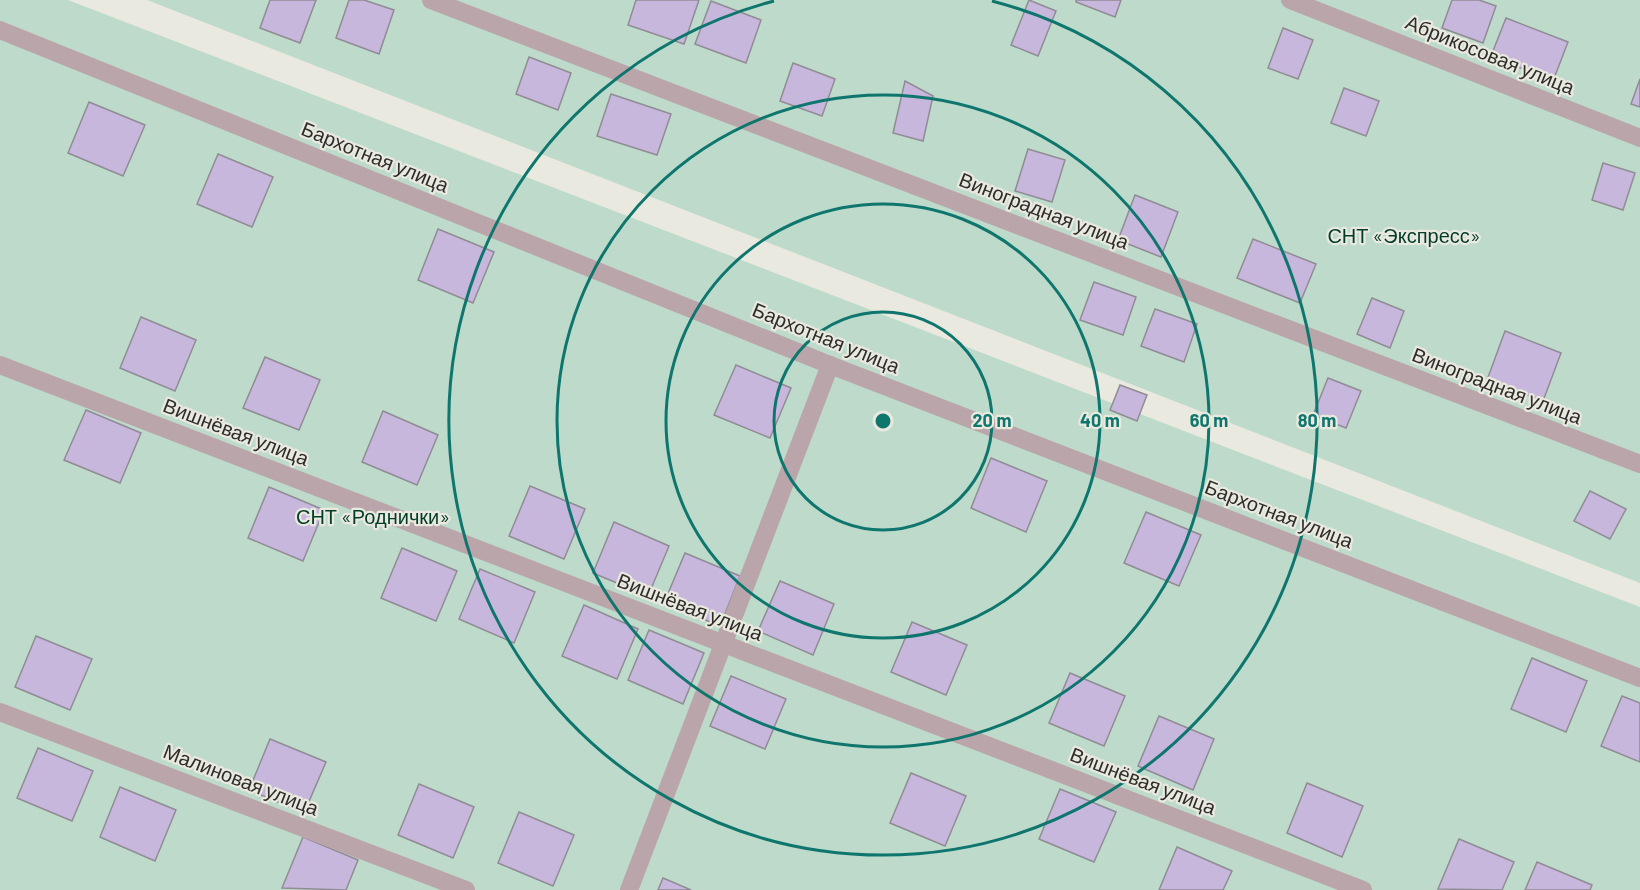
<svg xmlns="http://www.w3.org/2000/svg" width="1640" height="890" viewBox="0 0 1640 890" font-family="Barlow,sans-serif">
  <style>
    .green { fill: #bddacb }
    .building { fill: #c8b7dd; stroke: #908c94; stroke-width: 1.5 }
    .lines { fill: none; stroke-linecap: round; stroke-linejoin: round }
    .minor { stroke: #baa6aa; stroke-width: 18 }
    .ring { fill: none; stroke: #0f766e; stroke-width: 3 }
    .labels { text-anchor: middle; stroke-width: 4.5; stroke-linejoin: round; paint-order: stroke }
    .street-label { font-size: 20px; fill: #2e2d2a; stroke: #eae9df }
    .park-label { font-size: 20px; fill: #003d28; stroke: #eae9df }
    .centre { fill: #0f766e; stroke: #eae9df; stroke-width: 3 }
    .ring-label { font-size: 18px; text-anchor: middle; font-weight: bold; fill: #0f766e; stroke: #eae9df; stroke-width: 4.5; stroke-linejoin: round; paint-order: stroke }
  </style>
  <rect width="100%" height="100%" fill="#eae9df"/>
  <!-- green -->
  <g class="green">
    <path d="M 0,0 L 68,0 L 1640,607 L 1640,890 L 0,890 Z"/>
    <path d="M 147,0 L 1640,0 L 1640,583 Z"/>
  </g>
  <!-- building -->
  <g class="building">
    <path d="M 270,0 L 316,0 L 300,43 L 260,28 Z"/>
    <path d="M 349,0 L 364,0 L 394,10 L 379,54 L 336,38 Z"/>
    <path d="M 636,0 L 699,0 L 684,44 L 628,25 Z"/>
    <path d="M 1029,0 L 1056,11 L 1038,56 L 1011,45 Z"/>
    <path d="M 1076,0 L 1121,0 L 1115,17 L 1076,2 Z"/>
    <path d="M 1452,0 L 1479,0 L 1496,6 L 1483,43 L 1442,28 Z"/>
    <path d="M 711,1 L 761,20 L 746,63 L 695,44 Z"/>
    <path d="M 1506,18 L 1568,42 L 1553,81 L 1491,56 Z"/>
    <path d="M 1283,28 L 1313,40 L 1298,79 L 1268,68 Z"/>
    <path d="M 529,57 L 571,73 L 558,110 L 516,94 Z"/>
    <path d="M 793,63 L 835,79 L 822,116 L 780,101 Z"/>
    <path d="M 1640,79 L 1640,107 L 1631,104 Z"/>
    <path d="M 905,81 L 933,96 L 923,141 L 893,133 Z"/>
    <path d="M 1344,88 L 1379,101 L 1366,136 L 1331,123 Z"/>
    <path d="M 611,94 L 671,114 L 657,155 L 597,136 Z"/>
    <path d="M 89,102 L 145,125 L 123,176 L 68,153 Z"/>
    <path d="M 1028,149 L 1065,160 L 1052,202 L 1015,191 Z"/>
    <path d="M 218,154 L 273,177 L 252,227 L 197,204 Z"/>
    <path d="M 1603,163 L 1635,173 L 1623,210 L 1592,200 Z"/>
    <path d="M 1135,195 L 1178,212 L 1161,257 L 1118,240 Z"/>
    <path d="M 438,229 L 494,252 L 473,303 L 418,280 Z"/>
    <path d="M 1253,239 L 1316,264 L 1300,303 L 1237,278 Z"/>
    <path d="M 1094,282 L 1136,297 L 1123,335 L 1080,320 Z"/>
    <path d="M 1372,298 L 1404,311 L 1390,348 L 1357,334 Z"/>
    <path d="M 1155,309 L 1197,324 L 1184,362 L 1141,346 Z"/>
    <path d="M 141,317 L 196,340 L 175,391 L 120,368 Z"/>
    <path d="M 1505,331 L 1561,353 L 1543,401 L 1487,380 Z"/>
    <path d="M 265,357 L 320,380 L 299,430 L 243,408 Z"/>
    <path d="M 736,365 L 791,388 L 770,438 L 714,415 Z"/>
    <path d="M 1328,378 L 1361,391 L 1346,428 L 1313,415 Z"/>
    <path d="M 1120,385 L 1147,395 L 1137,421 L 1110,410 Z"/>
    <path d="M 86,410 L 141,433 L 120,483 L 64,460 Z"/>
    <path d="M 383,411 L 438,435 L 417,485 L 362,462 Z"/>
    <path d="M 991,458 L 1047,481 L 1026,532 L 971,508 Z"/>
    <path d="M 530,486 L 585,509 L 564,559 L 509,536 Z"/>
    <path d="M 269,487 L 324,510 L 303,561 L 248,538 Z"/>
    <path d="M 1590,491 L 1626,509 L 1610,539 L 1574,521 Z"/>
    <path d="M 1146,512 L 1201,535 L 1179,586 L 1124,563 Z"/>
    <path d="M 614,522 L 669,546 L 648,596 L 593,573 Z"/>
    <path d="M 402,548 L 457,571 L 436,621 L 381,598 Z"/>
    <path d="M 685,553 L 740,576 L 720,626 L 664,603 Z"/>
    <path d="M 480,569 L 535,592 L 514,643 L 459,619 Z"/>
    <path d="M 780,581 L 834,604 L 813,655 L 758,631 Z"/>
    <path d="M 584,605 L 638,629 L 617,679 L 562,656 Z"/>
    <path d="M 912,622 L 967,645 L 946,695 L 891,672 Z"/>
    <path d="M 649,630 L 704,653 L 683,704 L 628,680 Z"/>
    <path d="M 36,636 L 92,659 L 70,710 L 15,687 Z"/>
    <path d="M 1532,658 L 1587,681 L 1566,732 L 1511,709 Z"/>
    <path d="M 1070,673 L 1125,696 L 1104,746 L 1049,723 Z"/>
    <path d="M 731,676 L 786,699 L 765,749 L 710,726 Z"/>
    <path d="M 1622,696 L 1640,703 L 1640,762 L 1601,746 Z"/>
    <path d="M 1159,716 L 1214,739 L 1193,790 L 1138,766 Z"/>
    <path d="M 270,739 L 326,762 L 304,813 L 249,790 Z"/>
    <path d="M 38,748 L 93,771 L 72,821 L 17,798 Z"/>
    <path d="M 911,773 L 966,796 L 945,846 L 890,823 Z"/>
    <path d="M 1307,783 L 1363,806 L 1342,857 L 1287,833 Z"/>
    <path d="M 419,784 L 474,807 L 453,858 L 398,835 Z"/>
    <path d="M 120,787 L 176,810 L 155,861 L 100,837 Z"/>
    <path d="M 1060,789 L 1116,812 L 1094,862 L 1039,839 Z"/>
    <path d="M 519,812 L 574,835 L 553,886 L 498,863 Z"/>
    <path d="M 303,837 L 358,860 L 346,890 L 282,888 Z"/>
    <path d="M 1459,839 L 1514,862 L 1502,890 L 1438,889 Z"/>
    <path d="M 1177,847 L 1232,871 L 1223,890 L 1159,890 Z"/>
    <path d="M 1537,862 L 1592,885 L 1590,890 L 1525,890 Z"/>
    <path d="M 663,878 L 691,890 L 658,890 Z"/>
  </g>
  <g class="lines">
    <!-- minor -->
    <g class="minor">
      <path d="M 431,0 L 1640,464"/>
      <path d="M 1290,0 L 1640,138"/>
      <path d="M 0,30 L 830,365 L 1640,678"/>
      <path d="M 0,365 L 1363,890"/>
      <path d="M 0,712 L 466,890"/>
      <path d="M 629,890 L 830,365"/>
    </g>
  </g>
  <!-- distance rings -->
  <g class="ring">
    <circle cx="883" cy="421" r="109"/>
    <circle cx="883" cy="421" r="217"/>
    <circle cx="883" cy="421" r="326"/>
    <path d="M992 1A434 434 0 1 1 774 1"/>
  </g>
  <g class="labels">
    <!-- street labels -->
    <g class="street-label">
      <text transform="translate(1490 55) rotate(22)" y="7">Абрикосовая улица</text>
      <text transform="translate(375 157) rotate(22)" y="7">Бархотная улица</text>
      <text transform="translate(1044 211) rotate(21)" y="7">Виноградная улица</text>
      <text transform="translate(826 338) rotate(22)" y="7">Бархотная улица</text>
      <text transform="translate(1497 386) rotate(21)" y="7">Виноградная улица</text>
      <text transform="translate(236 432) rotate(21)" y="7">Вишнёвая улица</text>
      <text transform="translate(1279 514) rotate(21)" y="7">Бархотная улица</text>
      <text transform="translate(690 607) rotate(21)" y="7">Вишнёвая улица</text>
      <text transform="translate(241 780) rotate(21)" y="7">Малиновая улица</text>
      <text transform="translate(1143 781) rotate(21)" y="7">Вишнёвая улица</text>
    </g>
    <!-- park labels -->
    <g class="park-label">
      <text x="1404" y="243">СНТ «Экспресс»</text>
      <text x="373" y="524">СНТ «Роднички»</text>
    </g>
  </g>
  <circle cx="883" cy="421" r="9" class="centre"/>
  <g class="ring-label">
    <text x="992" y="427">20 m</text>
    <text x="1100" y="427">40 m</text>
    <text x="1209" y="427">60 m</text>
    <text x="1317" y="427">80 m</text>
  </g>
</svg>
